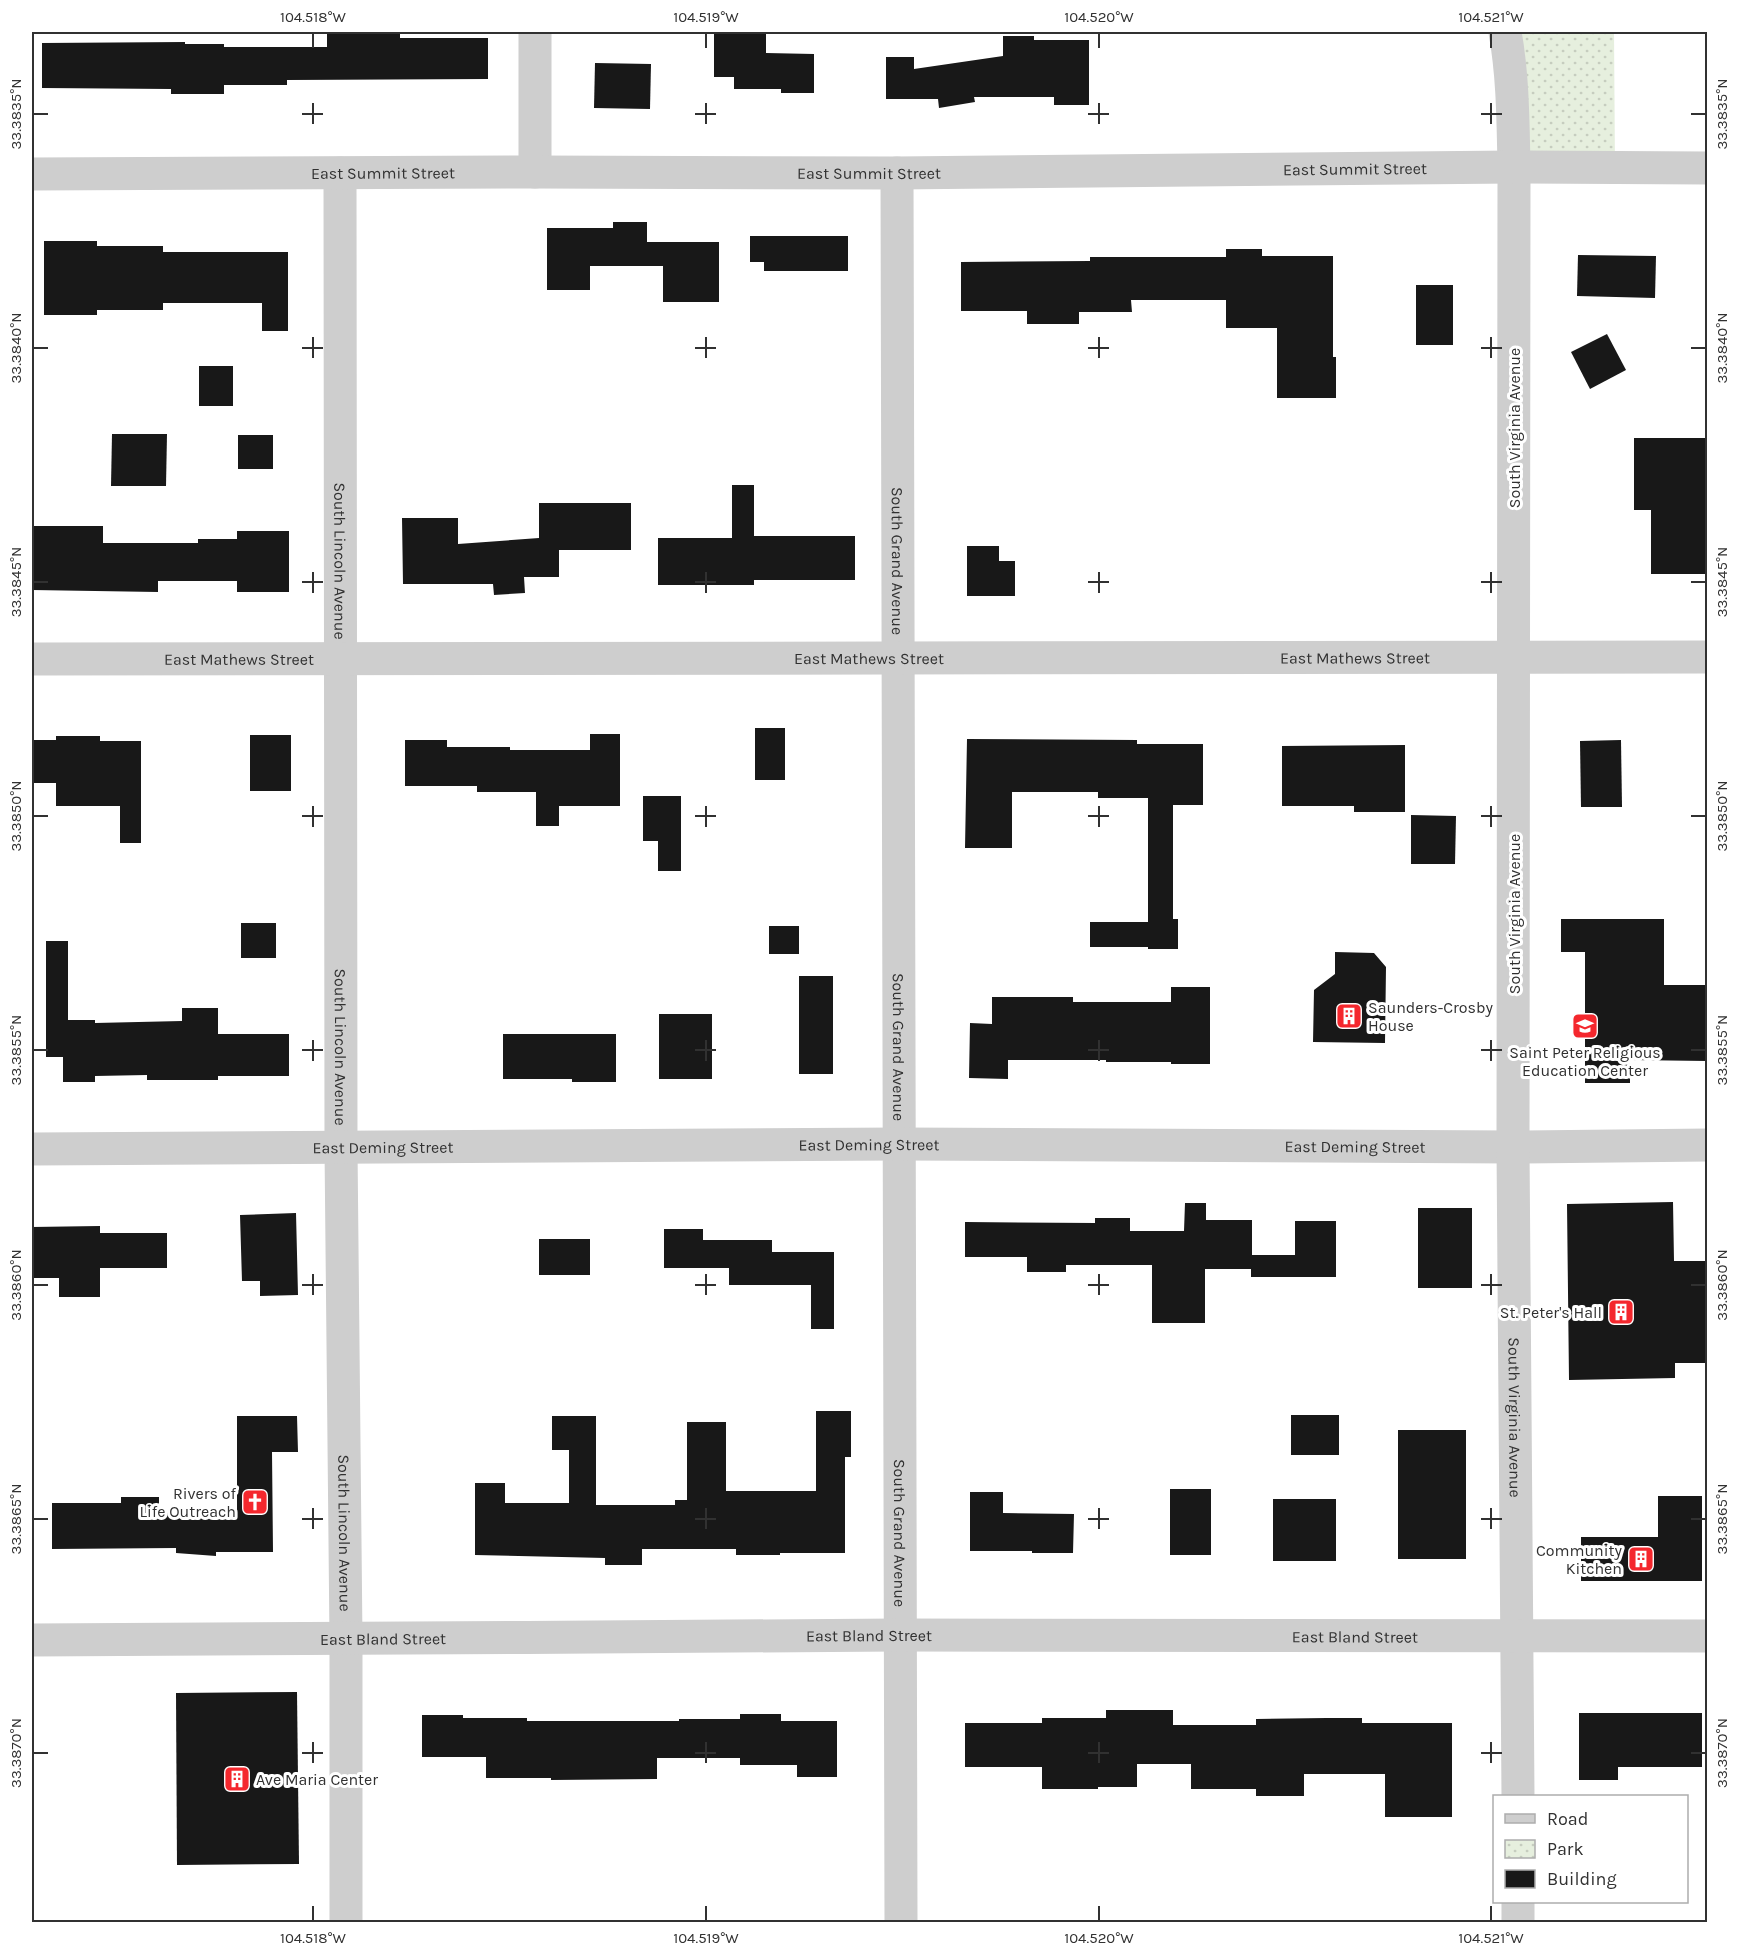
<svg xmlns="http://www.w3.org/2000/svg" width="1739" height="1954" viewBox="0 0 1739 1954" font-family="Karla,sans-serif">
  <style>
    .park { fill: url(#park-dots) }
    .building { fill: #181818 }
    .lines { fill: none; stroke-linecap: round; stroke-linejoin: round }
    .minor { stroke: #cecece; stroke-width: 33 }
    .tertiary { stroke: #cecece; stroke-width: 33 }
    .ticks { fill: none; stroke: #313131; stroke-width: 2 }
    .labels { text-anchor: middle; stroke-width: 6; stroke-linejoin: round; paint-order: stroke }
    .street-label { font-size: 16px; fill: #313131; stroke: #fff }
    .poi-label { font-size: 16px; fill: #313131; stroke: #fff; text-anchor: end }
    .neatline { fill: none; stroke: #313131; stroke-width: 2 }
    .ticks-label { font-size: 15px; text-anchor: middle; fill: #313131 }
  </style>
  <defs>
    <pattern id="park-dots" width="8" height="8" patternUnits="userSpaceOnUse" patternTransform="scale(1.5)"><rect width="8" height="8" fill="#e6efde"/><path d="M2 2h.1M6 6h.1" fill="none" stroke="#c6cdbf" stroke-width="1.8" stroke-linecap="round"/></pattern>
  </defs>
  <rect width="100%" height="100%" fill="#fff"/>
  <!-- park -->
  <path class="park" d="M 1505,32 L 1614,32 L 1615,168 L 1514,167 Z"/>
  <!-- building -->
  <g class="building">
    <path d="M 327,32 L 400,32 L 400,38 L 488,38 L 488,79 L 287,80 L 287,85 L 224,85 L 224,94 L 171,94 L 171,89 L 42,88 L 42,43 L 185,42 L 185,44 L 224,44 L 224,47 L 327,47 Z"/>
    <path d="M 714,32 L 766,32 L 766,53 L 814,54 L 814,93 L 781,93 L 781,89 L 734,89 L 734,77 L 714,77 Z"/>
    <path d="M 1003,36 L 1034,36 L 1034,40 L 1089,40 L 1089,105 L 1054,105 L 1054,97 L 974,97 L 975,102 L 939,108 L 938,99 L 886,99 L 886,57 L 914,57 L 914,69 L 1003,56 Z"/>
    <path d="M 595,63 L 651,64 L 650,109 L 594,108 Z"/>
    <path d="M 613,222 L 647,222 L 647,242 L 719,242 L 719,302 L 663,302 L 663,266 L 590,266 L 590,290 L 547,290 L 547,228 L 613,228 Z"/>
    <path d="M 750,236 L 848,236 L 848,271 L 764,271 L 764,262 L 750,262 Z"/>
    <path d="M 44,241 L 97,241 L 97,246 L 163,246 L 163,252 L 288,252 L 288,331 L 262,331 L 262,303 L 163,303 L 163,310 L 97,310 L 97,315 L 44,315 Z"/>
    <path d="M 1226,249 L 1262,249 L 1262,256 L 1333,256 L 1333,357 L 1336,357 L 1336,398 L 1277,398 L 1277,328 L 1226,328 L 1226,300 L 1131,300 L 1132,312 L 1079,312 L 1079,324 L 1027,324 L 1027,311 L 961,311 L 961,262 L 1090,261 L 1090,257 L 1226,257 Z"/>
    <path d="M 1578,255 L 1656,256 L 1655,298 L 1577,296 Z"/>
    <rect x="1416" y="285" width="37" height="60"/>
    <path d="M 1607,334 L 1626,370 L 1590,389 L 1571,352 Z"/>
    <rect x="199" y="366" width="34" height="40"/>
    <path d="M 112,434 L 167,434 L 166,486 L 111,486 Z"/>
    <rect x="238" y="435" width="35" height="34"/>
    <path d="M 1634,438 L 1707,438 L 1707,574 L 1651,574 L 1651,510 L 1634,510 Z"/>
    <path d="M 732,485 L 754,485 L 754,536 L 855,536 L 855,580 L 754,580 L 754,585 L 658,585 L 658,538 L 732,538 Z"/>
    <path d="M 539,503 L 631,503 L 631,550 L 559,550 L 559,577 L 524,577 L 525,593 L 494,595 L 493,584 L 403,584 L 402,518 L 458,518 L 458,544 L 539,538 Z"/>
    <path d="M 32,526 L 103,526 L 103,543 L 198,543 L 198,539 L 237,539 L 237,531 L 289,531 L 289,592 L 237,592 L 237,581 L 158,581 L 158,592 L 32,590 Z"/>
    <path d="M 967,546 L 999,546 L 999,561 L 1015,561 L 1015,596 L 967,596 Z"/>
    <rect x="755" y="728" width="30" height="52"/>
    <path d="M 590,734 L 620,734 L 620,806 L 559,806 L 559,826 L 536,826 L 536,792 L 477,792 L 477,786 L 405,786 L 405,740 L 447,740 L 447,747 L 510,747 L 510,750 L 590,750 Z"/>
    <rect x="250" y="735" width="41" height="56"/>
    <path d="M 56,736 L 100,736 L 100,741 L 141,741 L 141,843 L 120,843 L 120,806 L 56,806 L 56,783 L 32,783 L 32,740 L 56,740 Z"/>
    <path d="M 967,739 L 1137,740 L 1137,744 L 1203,744 L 1203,805 L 1173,805 L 1173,919 L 1178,919 L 1178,949 L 1148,949 L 1148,947 L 1090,947 L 1090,922 L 1148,922 L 1148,798 L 1098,798 L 1098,792 L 1012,792 L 1012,848 L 965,848 Z"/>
    <path d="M 1621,740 L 1622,807 L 1581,807 L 1580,741 Z"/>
    <path d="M 1405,745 L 1405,812 L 1354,812 L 1354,806 L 1282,806 L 1282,746 Z"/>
    <path d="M 643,796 L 681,796 L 681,871 L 658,871 L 658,841 L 643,841 Z"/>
    <path d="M 1411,815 L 1456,816 L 1455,864 L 1411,864 Z"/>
    <path d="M 1561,919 L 1664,919 L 1664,985 L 1707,985 L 1707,1061 L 1630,1060 L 1630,1083 L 1585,1083 L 1585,952 L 1561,952 Z"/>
    <rect x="241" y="923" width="35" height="35"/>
    <rect x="769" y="926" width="30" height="28"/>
    <path d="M 46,941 L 68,941 L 68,1020 L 95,1020 L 95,1023 L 182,1021 L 182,1008 L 218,1008 L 218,1034 L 289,1034 L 289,1076 L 218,1076 L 218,1080 L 147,1080 L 147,1075 L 95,1076 L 95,1082 L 63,1082 L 63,1057 L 46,1057 Z"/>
    <path d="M 1335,952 L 1374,953 L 1386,967 L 1385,1043 L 1313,1042 L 1314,990 L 1335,974 Z"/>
    <rect x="799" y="976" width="34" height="98"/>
    <path d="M 1171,987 L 1210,987 L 1210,1064 L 1171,1064 L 1171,1062 L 1106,1062 L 1106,1060 L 1008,1060 L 1008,1079 L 969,1078 L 970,1023 L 992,1024 L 992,997 L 1073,997 L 1073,1002 L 1171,1002 Z"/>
    <rect x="659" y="1014" width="53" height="65"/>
    <path d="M 503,1034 L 616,1034 L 616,1082 L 572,1082 L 572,1079 L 503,1079 Z"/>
    <path d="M 1673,1202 L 1674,1261 L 1707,1261 L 1707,1363 L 1675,1363 L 1675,1378 L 1569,1380 L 1567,1204 Z"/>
    <path d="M 1185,1203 L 1206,1203 L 1206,1220 L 1252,1220 L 1252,1255 L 1295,1255 L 1295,1221 L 1336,1221 L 1336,1277 L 1251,1277 L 1251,1269 L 1205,1269 L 1205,1323 L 1152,1323 L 1152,1265 L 1066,1265 L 1066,1272 L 1027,1272 L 1027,1257 L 965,1257 L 965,1222 L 1095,1223 L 1095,1218 L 1130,1218 L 1130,1231 L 1184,1231 Z"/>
    <rect x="1418" y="1208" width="54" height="80"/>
    <path d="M 296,1213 L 298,1295 L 260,1296 L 260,1281 L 242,1281 L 240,1215 Z"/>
    <path d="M 100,1226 L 100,1233 L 167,1233 L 167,1268 L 100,1268 L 100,1297 L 59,1297 L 59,1278 L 32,1278 L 32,1227 Z"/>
    <path d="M 664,1229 L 703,1229 L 703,1240 L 772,1240 L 772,1252 L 834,1252 L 834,1329 L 811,1329 L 811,1285 L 729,1285 L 729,1268 L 664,1268 Z"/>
    <rect x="539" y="1239" width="51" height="36"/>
    <path d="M 816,1411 L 851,1411 L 851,1457 L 845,1457 L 845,1553 L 780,1553 L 780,1555 L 736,1555 L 736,1549 L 642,1549 L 642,1565 L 605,1565 L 605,1558 L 475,1555 L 475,1483 L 505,1483 L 505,1503 L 569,1503 L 569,1450 L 552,1450 L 552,1416 L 596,1416 L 596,1505 L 675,1505 L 675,1500 L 687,1500 L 687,1422 L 726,1422 L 726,1491 L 816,1491 Z"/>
    <rect x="1291" y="1415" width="48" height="40"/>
    <path d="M 237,1416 L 297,1416 L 298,1452 L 272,1452 L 273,1552 L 216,1552 L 216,1556 L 176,1553 L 176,1548 L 52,1549 L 52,1503 L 121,1503 L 121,1497 L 159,1497 L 159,1512 L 237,1517 Z"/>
    <rect x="1398" y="1430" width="68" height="129"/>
    <rect x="1170" y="1489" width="41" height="66"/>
    <path d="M 970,1492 L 1003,1492 L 1003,1513 L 1074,1514 L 1073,1553 L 1032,1553 L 1032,1551 L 970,1551 Z"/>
    <path d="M 1658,1496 L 1702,1496 L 1702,1581 L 1581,1581 L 1581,1537 L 1658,1537 Z"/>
    <rect x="1273" y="1499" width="63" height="62"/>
    <path d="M 297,1692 L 299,1864 L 177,1865 L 176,1693 Z"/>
    <path d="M 1106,1710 L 1173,1710 L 1173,1725 L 1256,1725 L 1256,1719 L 1327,1718 L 1362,1718 L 1362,1723 L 1452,1723 L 1452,1817 L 1385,1817 L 1385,1774 L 1304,1774 L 1304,1796 L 1256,1796 L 1256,1789 L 1191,1789 L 1191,1764 L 1137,1764 L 1137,1787 L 1098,1787 L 1098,1789 L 1042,1789 L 1042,1767 L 965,1767 L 965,1723 L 1042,1723 L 1042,1718 L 1106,1718 Z"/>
    <path d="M 1579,1713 L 1702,1713 L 1702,1767 L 1618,1767 L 1618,1780 L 1579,1780 Z"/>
    <path d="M 740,1714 L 781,1714 L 781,1721 L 837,1721 L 837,1777 L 797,1777 L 797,1765 L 740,1765 L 740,1758 L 657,1758 L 657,1779 L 551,1780 L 551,1778 L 486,1778 L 486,1757 L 422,1757 L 422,1715 L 463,1715 L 463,1718 L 527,1718 L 527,1721 L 679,1721 L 679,1719 L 740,1719 Z"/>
  </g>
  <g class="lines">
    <!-- minor -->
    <g class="minor">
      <path d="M 535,32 L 535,172"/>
      <path id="s1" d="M 340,173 L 341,1148 L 346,1640 L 346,1922"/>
      <path id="s2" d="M 897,173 L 901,1922"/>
      <path id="s3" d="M 32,659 L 1708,657"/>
      <path id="s4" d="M 32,1149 L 899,1144 L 1513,1147 L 1708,1145"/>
    </g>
    <!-- tertiary -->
    <g class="tertiary">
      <path id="s5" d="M 1505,32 C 1513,76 1513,122 1514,167 L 1513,1147 L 1518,1796"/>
      <path id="s6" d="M 32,174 L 535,172 L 897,173 L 1514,167 L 1708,168"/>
      <path id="s7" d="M 32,1640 C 321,1640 610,1636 899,1635 C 1168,1635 1438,1638 1708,1636"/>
      <path d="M 1518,1902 L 1518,1922"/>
    </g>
  </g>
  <!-- ticks -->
  <path class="ticks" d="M 313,33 L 313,48M 706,33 L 706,48M 1099,33 L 1099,48M 1491,33 L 1491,48M 313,103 L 313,124M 706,103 L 706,124M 1099,103 L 1099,124M 1491,103 L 1491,124M 33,114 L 48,114M 302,114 L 323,114M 695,114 L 716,114M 1088,114 L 1109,114M 1481,114 L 1502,114M 1691,114 L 1706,114M 313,337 L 313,358M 706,337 L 706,358M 1099,337 L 1099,358M 1491,337 L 1491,358M 33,348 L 48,348M 302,348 L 323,348M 695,348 L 716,348M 1088,348 L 1109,348M 1481,348 L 1502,348M 1691,348 L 1706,348M 313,572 L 313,593M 706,572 L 706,593M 1099,572 L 1099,593M 1491,572 L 1491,593M 33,582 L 48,582M 302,582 L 323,582M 695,582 L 716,582M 1088,582 L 1109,582M 1481,582 L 1502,582M 1691,582 L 1706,582M 313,806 L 313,827M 706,806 L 706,827M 1099,806 L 1099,827M 1491,806 L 1491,827M 33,816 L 48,816M 302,816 L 323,816M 695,816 L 716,816M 1088,816 L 1109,816M 1481,816 L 1502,816M 1691,816 L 1706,816M 313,1040 L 313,1061M 706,1040 L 706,1061M 1099,1040 L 1099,1061M 1491,1040 L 1491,1061M 33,1050 L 48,1050M 302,1050 L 323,1050M 695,1050 L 716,1050M 1088,1050 L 1109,1050M 1481,1050 L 1502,1050M 1691,1050 L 1706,1050M 313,1274 L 313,1295M 706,1274 L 706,1295M 1099,1274 L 1099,1295M 1491,1274 L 1491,1295M 33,1285 L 48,1285M 302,1285 L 323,1285M 695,1285 L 716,1285M 1088,1285 L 1109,1285M 1481,1285 L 1502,1285M 1691,1285 L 1706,1285M 313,1508 L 313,1529M 706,1508 L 706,1529M 1099,1508 L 1099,1529M 1491,1508 L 1491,1529M 33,1519 L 48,1519M 302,1519 L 323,1519M 695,1519 L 716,1519M 1088,1519 L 1109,1519M 1481,1519 L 1502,1519M 1691,1519 L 1706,1519M 313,1742 L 313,1763M 706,1742 L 706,1763M 1099,1742 L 1099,1763M 1491,1742 L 1491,1763M 33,1753 L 48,1753M 302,1753 L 323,1753M 695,1753 L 716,1753M 1088,1753 L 1109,1753M 1481,1753 L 1502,1753M 1691,1753 L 1706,1753M 313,1906 L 313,1921M 706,1906 L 706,1921M 1099,1906 L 1099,1921M 1491,1906 L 1491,1921"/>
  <!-- icons -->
  <defs>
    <symbol id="building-square" viewBox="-11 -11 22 22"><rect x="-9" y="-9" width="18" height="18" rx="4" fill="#f4272d" stroke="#fff"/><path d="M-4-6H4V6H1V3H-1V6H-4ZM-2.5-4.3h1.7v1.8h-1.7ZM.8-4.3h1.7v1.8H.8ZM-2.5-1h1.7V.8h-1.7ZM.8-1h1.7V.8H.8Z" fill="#fff"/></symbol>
    <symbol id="school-square" viewBox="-11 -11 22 22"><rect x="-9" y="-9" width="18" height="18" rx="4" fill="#f4272d" stroke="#fff"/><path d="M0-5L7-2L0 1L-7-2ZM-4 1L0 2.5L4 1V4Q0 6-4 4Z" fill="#fff"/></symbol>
    <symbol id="church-square" viewBox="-11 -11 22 22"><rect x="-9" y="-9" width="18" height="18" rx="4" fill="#f4272d" stroke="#fff"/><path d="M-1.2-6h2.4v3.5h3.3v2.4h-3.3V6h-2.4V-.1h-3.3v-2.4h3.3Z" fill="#fff"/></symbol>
  </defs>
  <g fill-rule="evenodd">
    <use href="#building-square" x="1334" y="1001" width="30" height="30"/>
    <use href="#school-square" x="1570" y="1011" width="30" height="30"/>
    <use href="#building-square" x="1606" y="1297" width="30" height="30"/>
    <use href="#church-square" x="240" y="1487" width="30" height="30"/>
    <use href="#building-square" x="1626" y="1544" width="30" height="30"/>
    <use href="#building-square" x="222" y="1764" width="30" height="30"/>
  </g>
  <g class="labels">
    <!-- street labels -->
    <g class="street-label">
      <text dy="6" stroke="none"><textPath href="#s6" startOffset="1323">East Summit Street</textPath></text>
      <text dy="6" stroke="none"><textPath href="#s6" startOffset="837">East Summit Street</textPath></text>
      <text dy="6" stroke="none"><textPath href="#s6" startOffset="351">East Summit Street</textPath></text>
      <text transform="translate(1514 428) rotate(-90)" y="6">South Virginia Avenue</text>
      <text dy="6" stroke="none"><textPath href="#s1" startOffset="388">South Lincoln Avenue</textPath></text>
      <text dy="6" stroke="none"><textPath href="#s2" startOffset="388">South Grand Avenue</textPath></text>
      <text dy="6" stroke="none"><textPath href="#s3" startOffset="207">East Mathews Street</textPath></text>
      <text dy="6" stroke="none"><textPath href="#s3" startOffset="837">East Mathews Street</textPath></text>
      <text dy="6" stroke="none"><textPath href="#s3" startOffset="1323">East Mathews Street</textPath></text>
      <text transform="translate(1514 914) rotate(-90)" y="6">South Virginia Avenue</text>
      <text dy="6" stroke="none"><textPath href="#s1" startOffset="874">South Lincoln Avenue</textPath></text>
      <text dy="6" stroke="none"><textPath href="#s2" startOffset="874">South Grand Avenue</textPath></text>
      <text dy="6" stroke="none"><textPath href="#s4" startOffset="837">East Deming Street</textPath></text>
      <text dy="6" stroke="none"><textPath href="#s4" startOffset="1323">East Deming Street</textPath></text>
      <text dy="6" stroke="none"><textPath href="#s4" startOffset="351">East Deming Street</textPath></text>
      <text dy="6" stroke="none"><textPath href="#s5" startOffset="1386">South Virginia Avenue</textPath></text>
      <text dy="6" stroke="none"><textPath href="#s1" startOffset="1360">South Lincoln Avenue</textPath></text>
      <text dy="6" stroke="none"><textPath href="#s2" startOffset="1360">South Grand Avenue</textPath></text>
      <text dy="6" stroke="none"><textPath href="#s7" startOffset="837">East Bland Street</textPath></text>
      <text dy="6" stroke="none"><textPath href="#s7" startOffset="1323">East Bland Street</textPath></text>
      <text dy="6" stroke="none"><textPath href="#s7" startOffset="351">East Bland Street</textPath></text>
    </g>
    <!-- poi labels -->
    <g class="poi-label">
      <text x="1368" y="1013" text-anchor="start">Saunders-Crosby<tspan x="1368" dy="18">House</tspan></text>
      <text x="1585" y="1058" text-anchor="middle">Saint Peter Religious<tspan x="1585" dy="18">Education Center</tspan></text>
      <text x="1602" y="1318">St. Peter's Hall</text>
      <text x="236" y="1499">Rivers of<tspan x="236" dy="18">Life Outreach</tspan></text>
      <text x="1622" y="1556">Community<tspan x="1622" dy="18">Kitchen</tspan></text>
      <text x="256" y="1785" text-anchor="start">Ave Maria Center</text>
    </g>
  </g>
  <!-- border -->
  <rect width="1739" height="1954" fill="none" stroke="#ffffff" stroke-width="66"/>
  <!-- legend -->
  <rect x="1493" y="1795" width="195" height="108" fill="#ffffff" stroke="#adadad" stroke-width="1.5"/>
  <rect x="1505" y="1814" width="30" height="9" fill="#cecece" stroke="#adadad" stroke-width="1.5"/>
  <text x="1547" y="1825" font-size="18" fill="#313131">Road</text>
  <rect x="1505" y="1840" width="30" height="18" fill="url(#park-dots)" stroke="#adadad" stroke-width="1.5"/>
  <text x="1547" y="1855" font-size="18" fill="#313131">Park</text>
  <rect x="1505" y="1870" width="30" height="18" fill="#181818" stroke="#adadad" stroke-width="1.5"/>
  <text x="1547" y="1885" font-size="18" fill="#313131">Building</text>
  <rect x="33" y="33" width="1673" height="1888" class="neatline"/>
  <g class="ticks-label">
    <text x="313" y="22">104.518°W</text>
    <text x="706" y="22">104.519°W</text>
    <text x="1099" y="22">104.520°W</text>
    <text x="1491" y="22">104.521°W</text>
    <text transform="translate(1722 114) rotate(-90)" y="5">33.3835°N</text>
    <text transform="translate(16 114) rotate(-90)" y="5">33.3835°N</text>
    <text transform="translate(1722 348) rotate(-90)" y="5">33.3840°N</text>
    <text transform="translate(16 348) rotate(-90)" y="5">33.3840°N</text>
    <text transform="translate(1722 582) rotate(-90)" y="5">33.3845°N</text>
    <text transform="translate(16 582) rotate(-90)" y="5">33.3845°N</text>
    <text transform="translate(1722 816) rotate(-90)" y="5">33.3850°N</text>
    <text transform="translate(16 816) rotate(-90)" y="5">33.3850°N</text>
    <text transform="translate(1722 1050) rotate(-90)" y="5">33.3855°N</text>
    <text transform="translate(16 1050) rotate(-90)" y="5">33.3855°N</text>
    <text transform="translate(1722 1285) rotate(-90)" y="5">33.3860°N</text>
    <text transform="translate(16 1285) rotate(-90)" y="5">33.3860°N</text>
    <text transform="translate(1722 1519) rotate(-90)" y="5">33.3865°N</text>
    <text transform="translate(16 1519) rotate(-90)" y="5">33.3865°N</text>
    <text transform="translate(1722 1753) rotate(-90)" y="5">33.3870°N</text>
    <text transform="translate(16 1753) rotate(-90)" y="5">33.3870°N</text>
    <text x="313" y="1943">104.518°W</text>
    <text x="706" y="1943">104.519°W</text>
    <text x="1099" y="1943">104.520°W</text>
    <text x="1491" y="1943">104.521°W</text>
  </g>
</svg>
